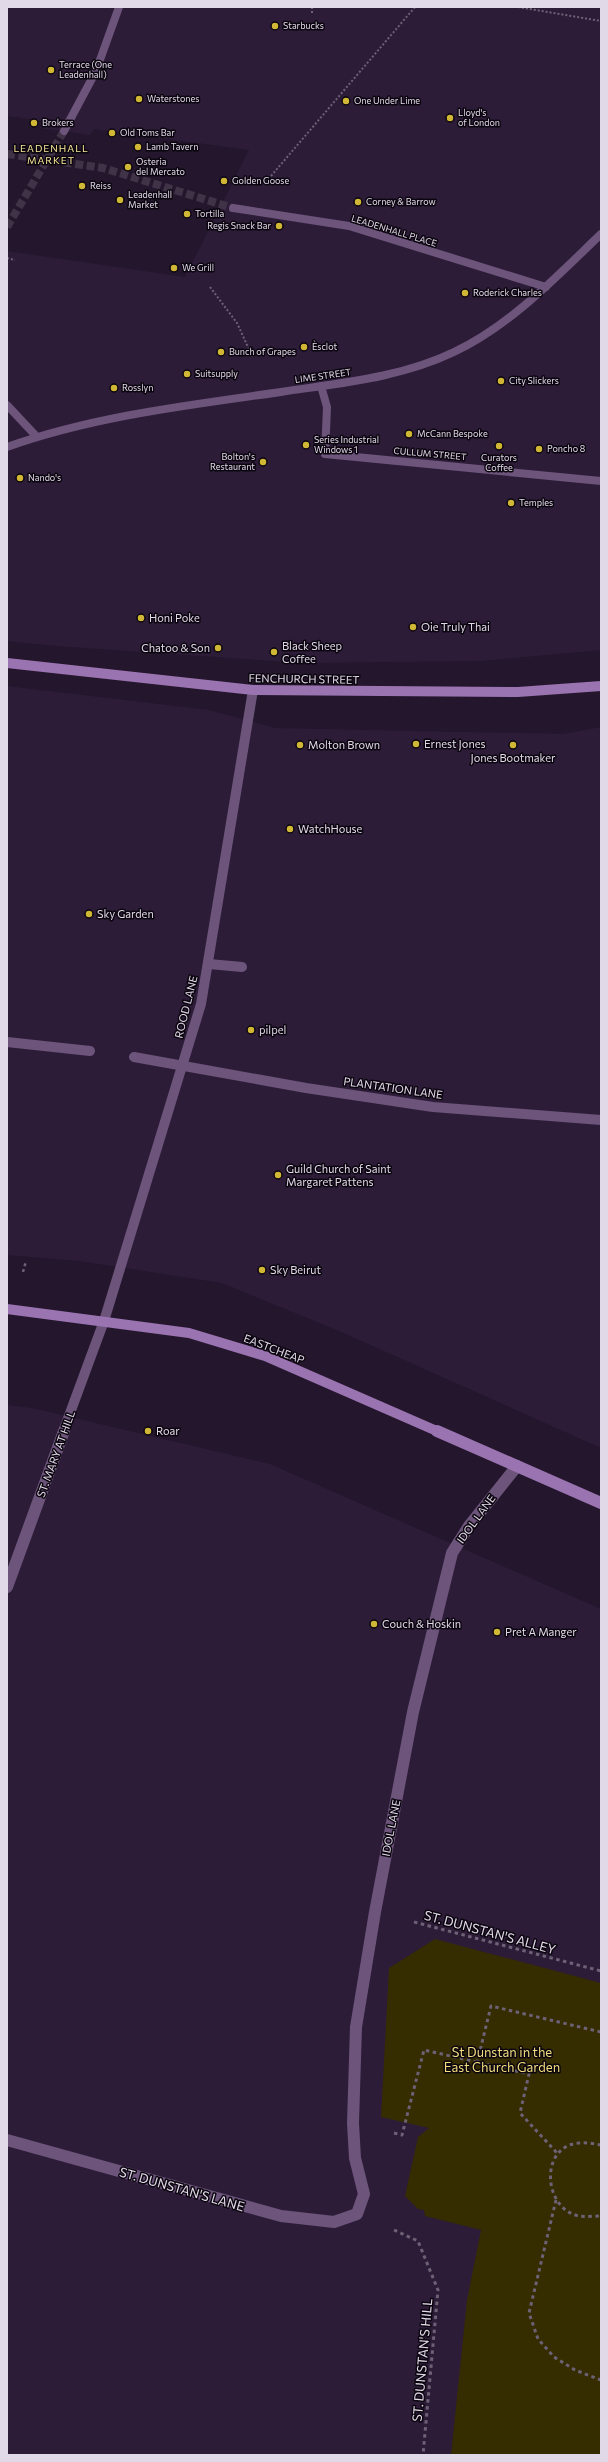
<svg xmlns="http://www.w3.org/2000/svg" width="608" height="2462" viewBox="0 0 608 2462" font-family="Commissioner,sans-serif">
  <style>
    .built { fill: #2d1c38 }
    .green { fill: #352c00 }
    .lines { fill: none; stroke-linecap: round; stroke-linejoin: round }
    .street-tunnel { stroke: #403348; stroke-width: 8; stroke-dasharray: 8 3.5; stroke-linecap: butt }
    .path-far2 { stroke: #6d6175; stroke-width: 2; stroke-dasharray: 2 2; stroke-linecap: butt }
    .path-far1 { stroke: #6d6175; stroke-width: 2.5; stroke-dasharray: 3 3; stroke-linecap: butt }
    .path { stroke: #6d6175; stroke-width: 3; stroke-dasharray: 3.5 3.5; stroke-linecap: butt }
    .lane-far1 { stroke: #6c547b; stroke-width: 8 }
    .lane { stroke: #6c547b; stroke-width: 10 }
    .street-far2 { stroke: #6c547b; stroke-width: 8 }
    .street-far1 { stroke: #6c547b; stroke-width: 10 }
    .street { stroke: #6c547b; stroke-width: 12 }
    .secondary-far1 { stroke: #9a73b1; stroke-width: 10 }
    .secondary { stroke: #9a73b1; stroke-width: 12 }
    .poi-dot { fill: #d1b736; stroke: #0a050e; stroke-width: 1.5 }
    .labels { text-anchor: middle; stroke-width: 3; stroke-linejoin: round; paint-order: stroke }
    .far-poi-label { font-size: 9px; fill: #e2d9e8; stroke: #0a050e; text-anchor: start }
    .far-street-label { font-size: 9px; fill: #e2d9e8; stroke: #0a050e }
    .far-neighbourhood-label { font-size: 10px; letter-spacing: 1px; fill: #f6e597; stroke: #0a050e }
    .poi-label { font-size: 11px; fill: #e2d9e8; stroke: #0a050e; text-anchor: start }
    .street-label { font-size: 11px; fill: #e2d9e8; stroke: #0a050e }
    .near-street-label { font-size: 13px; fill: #e2d9e8; stroke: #0a050e }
    .near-park-label { font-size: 13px; fill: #f3de7e; stroke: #0a050e }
  </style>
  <rect width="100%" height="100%" fill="#24162c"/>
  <!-- built -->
  <g class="built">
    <path d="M 7,7 L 601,7 L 601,650 L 480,661 L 302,663 L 57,646 L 7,641 L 7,251 L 185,277 L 249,150 L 94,129 L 90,135 L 40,128 L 44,121 L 7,116 Z"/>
    <path d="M 7,686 L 209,710 L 275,728 L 563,734 L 601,727 L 601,1448 L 339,1331 L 222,1283 L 79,1261 L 7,1255 Z"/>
    <path d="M 7,1405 L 32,1408 L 270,1464 L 601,1609 L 601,2455 L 7,2455 Z"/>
  </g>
  <!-- green -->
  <path class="green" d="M 435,1939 L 601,1983 L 601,2455 L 451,2455 L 467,2300 L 481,2230 L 425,2216 L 424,2210 L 418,2209 L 405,2196 L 418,2137 L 429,2128 L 381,2117 L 389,1968 Z"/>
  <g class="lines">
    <!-- street-tunnel -->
    <g class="street-tunnel">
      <path d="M 7,154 L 103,168 L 233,208"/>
      <path d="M 7,227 L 64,131"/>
    </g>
    <!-- path-far2 -->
    <g class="path-far2">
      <path d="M 312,7 L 312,14"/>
      <path d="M 518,7 L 601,21"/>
      <path d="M 271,176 L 415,7"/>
      <path d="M 7,258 L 15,260"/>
      <path d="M 210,287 L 237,323 L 253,358"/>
    </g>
    <!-- path-far1 -->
    <path class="path-far1" d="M 23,1272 L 26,1261"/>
    <!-- path -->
    <g class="path">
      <path d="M 414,1922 L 601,1971"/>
      <path d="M 477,2063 L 491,2006 L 601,2032"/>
      <path d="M 394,2133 L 402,2135 L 424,2050 L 529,2074 L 520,2113 L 558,2154"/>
      <path d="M 601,2145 C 594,2144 586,2142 579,2143 C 539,2146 543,2209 579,2216 C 586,2217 594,2216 601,2216"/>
      <path d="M 556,2200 L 529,2313 L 538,2339 L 554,2357 L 575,2370 L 601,2380"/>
      <path d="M 394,2230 L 418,2241 L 438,2290 L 423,2455"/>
    </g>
    <!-- lane-far1 -->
    <path class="lane-far1" d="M 233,208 L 349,226 L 546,287"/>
    <!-- lane -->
    <path class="lane" d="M 209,964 L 242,967"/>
    <!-- street-far2 -->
    <g class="street-far2">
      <path d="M 64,131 L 96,71 L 119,7"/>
      <path d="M 321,386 L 327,407 L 325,454 L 601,481"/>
      <path d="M 7,405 L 36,436"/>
      <path d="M 7,447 C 94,416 190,405 281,392 C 340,383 400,378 454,352 C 511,325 556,277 601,234"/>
    </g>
    <!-- street-far1 -->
    <g class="street-far1">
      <path d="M 7,1042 L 90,1051"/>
      <path d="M 134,1057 L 306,1088 L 433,1107 L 601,1120"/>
      <path d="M 63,1432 L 104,1321 L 201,1004 L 253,690"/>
    </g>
    <!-- street -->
    <g class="street">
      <path d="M 7,1587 L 64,1431"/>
      <path d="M 7,2140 L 281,2216 L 334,2222 L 357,2214 L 364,2194 L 355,2158 L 353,2123 L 356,2027 L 375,1912 L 413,1712 L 452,1553 L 469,1526 L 517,1466"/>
    </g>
    <!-- secondary-far1 -->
    <g class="secondary-far1">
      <path d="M 7,663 L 253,690 L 518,692 L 601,686"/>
      <path d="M 7,1309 L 189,1333 L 265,1356 L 439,1432"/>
    </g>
    <!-- secondary -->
    <path class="secondary" d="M 437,1431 L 601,1503"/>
  </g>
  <!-- markers -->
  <g class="poi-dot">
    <circle cx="275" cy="26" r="4"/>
    <circle cx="51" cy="70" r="4"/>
    <circle cx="139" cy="99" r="4"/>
    <circle cx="346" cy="101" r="4"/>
    <circle cx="450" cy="118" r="4"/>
    <circle cx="34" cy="123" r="4"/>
    <circle cx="112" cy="133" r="4"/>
    <circle cx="138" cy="147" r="4"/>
    <circle cx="128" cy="167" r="4"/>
    <circle cx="224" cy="181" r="4"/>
    <circle cx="82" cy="186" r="4"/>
    <circle cx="120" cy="200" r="4"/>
    <circle cx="358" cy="202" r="4"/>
    <circle cx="187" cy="214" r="4"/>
    <circle cx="279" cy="226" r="4"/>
    <circle cx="174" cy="268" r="4"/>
    <circle cx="465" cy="293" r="4"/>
    <circle cx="304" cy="347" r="4"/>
    <circle cx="221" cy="352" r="4"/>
    <circle cx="187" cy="374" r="4"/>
    <circle cx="501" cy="381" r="4"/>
    <circle cx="114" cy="388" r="4"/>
    <circle cx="409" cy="434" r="4"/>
    <circle cx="306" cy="445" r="4"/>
    <circle cx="499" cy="446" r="4"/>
    <circle cx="539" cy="449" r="4"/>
    <circle cx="263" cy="462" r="4"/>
    <circle cx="20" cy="478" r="4"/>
    <circle cx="511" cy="503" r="4"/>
    <circle cx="141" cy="618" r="4"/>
    <circle cx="413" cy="627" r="4"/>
    <circle cx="218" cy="648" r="4"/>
    <circle cx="274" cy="652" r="4"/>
    <circle cx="416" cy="744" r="4"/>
    <circle cx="300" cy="745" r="4"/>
    <circle cx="513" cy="745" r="4"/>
    <circle cx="290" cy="829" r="4"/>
    <circle cx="89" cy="914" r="4"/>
    <circle cx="251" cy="1030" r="4"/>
    <circle cx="278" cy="1175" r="4"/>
    <circle cx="262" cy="1270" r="4"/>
    <circle cx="148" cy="1431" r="4"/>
    <circle cx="374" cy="1624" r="4"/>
    <circle cx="497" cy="1632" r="4"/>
  </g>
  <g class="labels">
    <!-- far-poi labels -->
    <g class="far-poi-label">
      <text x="283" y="29">Starbucks</text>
      <text x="59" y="68">Terrace (One<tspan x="59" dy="10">Leadenhall)</tspan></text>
      <text x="147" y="102">Waterstones</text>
      <text x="354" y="104">One Under Lime</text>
      <text x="458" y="116">Lloyd's<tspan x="458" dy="10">of London</tspan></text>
      <text x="42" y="126">Brokers</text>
      <text x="120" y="136">Old Toms Bar</text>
      <text x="146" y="150">Lamb Tavern</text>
      <text x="136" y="165">Osteria<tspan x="136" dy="10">del Mercato</tspan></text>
      <text x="232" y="184">Golden Goose</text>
      <text x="90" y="189">Reiss</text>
      <text x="128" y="198">Leadenhall<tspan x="128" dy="10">Market</tspan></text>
      <text x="366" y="205">Corney &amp; Barrow</text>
      <text x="195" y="217">Tortilla</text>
      <text x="271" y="229" text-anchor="end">Regis Snack Bar</text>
      <text x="182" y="271">We Grill</text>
      <text x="473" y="296">Roderick Charles</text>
      <text x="312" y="350">Èsclot</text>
      <text x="229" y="355">Bunch of Grapes</text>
      <text x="195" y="377">Suitsupply</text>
      <text x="509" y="384">City Slickers</text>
      <text x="122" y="391">Rosslyn</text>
      <text x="417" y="437">McCann Bespoke</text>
      <text x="314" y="443">Series Industrial<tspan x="314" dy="10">Windows 1</tspan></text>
      <text x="547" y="452">Poncho 8</text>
      <text x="255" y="460" text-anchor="end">Bolton's<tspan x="255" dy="10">Restaurant</tspan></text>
      <text x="499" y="461" text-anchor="middle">Curators<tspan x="499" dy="10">Coffee</tspan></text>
      <text x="28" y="481">Nando's</text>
      <text x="519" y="506">Temples</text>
    </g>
    <!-- far-street labels -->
    <g class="far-street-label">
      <text transform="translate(394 231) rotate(17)" y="3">LEADENHALL PLACE</text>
      <text transform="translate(323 376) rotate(-8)" y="3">LIME STREET</text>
      <text transform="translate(430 454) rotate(5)" y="3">CULLUM STREET</text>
    </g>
    <!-- far-neighbourhood labels -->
    <g class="far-neighbourhood-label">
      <text x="51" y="152">LEADENHALL<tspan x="51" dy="12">MARKET</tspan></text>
    </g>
    <!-- poi labels -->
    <g class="poi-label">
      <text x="149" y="622">Honi Poke</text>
      <text x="421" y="631">Oie Truly Thai</text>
      <text x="282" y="650">Black Sheep<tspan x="282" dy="13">Coffee</tspan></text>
      <text x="210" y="652" text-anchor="end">Chatoo &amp; Son</text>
      <text x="424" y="748">Ernest Jones</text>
      <text x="308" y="749">Molton Brown</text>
      <text x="513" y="762" text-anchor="middle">Jones Bootmaker</text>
      <text x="298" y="833">WatchHouse</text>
      <text x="97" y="918">Sky Garden</text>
      <text x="259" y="1034">pilpel</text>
      <text x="286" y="1173">Guild Church of Saint<tspan x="286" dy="13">Margaret Pattens</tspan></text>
      <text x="270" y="1274">Sky Beirut</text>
      <text x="156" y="1435">Roar</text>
      <text x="382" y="1628">Couch &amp; Hoskin</text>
      <text x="505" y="1636">Pret A Manger</text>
    </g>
    <!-- street labels -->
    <g class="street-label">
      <text transform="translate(304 679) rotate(1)" y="4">FENCHURCH STREET</text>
      <text transform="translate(186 1007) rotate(-76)" y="4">ROOD LANE</text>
      <text transform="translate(393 1088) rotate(8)" y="4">PLANTATION LANE</text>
      <text transform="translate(274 1349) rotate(21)" y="4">EASTCHEAP</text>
      <text transform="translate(56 1454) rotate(-70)" y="4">ST. MARY AT HILL</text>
      <text transform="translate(476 1519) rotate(-54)" y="4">IDOL LANE</text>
      <text transform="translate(391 1828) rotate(-79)" y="4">IDOL LANE</text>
    </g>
    <!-- near-street labels -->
    <g class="near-street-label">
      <text transform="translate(490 1932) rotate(15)" y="5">ST. DUNSTAN'S ALLEY</text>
      <text transform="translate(182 2189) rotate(16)" y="5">ST. DUNSTAN'S LANE</text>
      <text transform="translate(422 2360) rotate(-85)" y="5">ST. DUNSTAN'S HILL</text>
    </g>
    <!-- near-park labels -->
    <g class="near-park-label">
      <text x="502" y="2057">St Dunstan in the<tspan x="502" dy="15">East Church Garden</tspan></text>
    </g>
  </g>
  <!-- border -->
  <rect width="608" height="2462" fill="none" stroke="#e2d9e8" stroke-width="16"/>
</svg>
